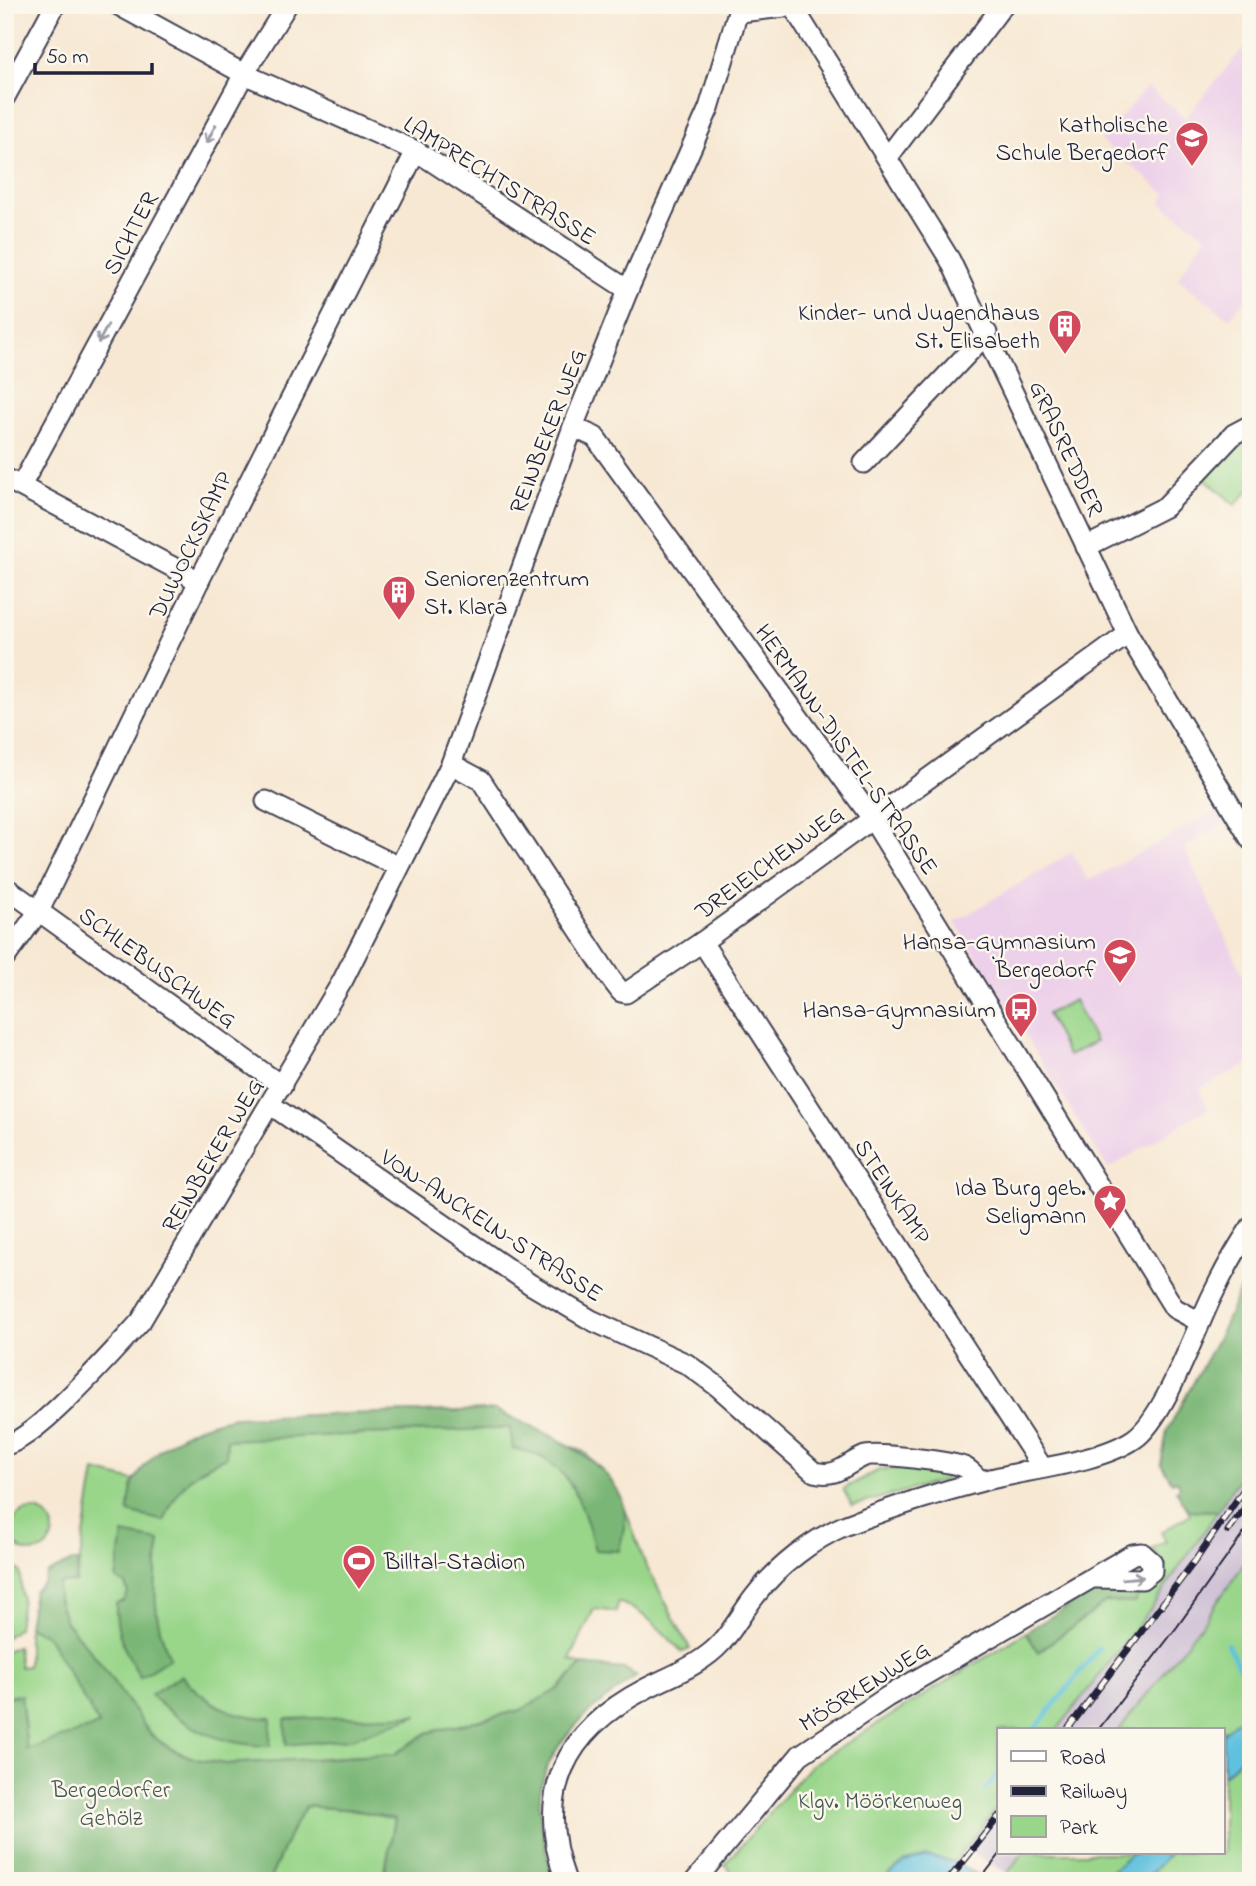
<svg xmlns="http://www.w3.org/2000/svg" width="1256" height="1886" viewBox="0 0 1256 1886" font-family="'Indie Flower',sans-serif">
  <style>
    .built { fill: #edd0e9 }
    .industrial { fill: #ccbed4 }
    .green { fill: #99d68a; stroke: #5e7c62; stroke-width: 2 }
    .forest { fill: #7ab776; stroke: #4e6c58; stroke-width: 2 }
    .water { fill: #60c1de; stroke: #41728c; stroke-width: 2 }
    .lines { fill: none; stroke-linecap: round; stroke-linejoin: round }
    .stream { stroke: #60c1de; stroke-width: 4.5 }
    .street-casing { stroke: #424052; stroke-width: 23 }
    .street { stroke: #fff; stroke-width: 19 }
    .tram { stroke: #22223b; stroke-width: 2 }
    .rail-casing { stroke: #22223b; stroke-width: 7 }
    .rail { stroke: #fbf7ec; stroke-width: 4.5; stroke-dasharray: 13; stroke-linecap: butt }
    .oneway { stroke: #9c9ca7 }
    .labels { text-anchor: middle; stroke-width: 5; stroke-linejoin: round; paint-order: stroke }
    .poi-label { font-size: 24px; fill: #22223b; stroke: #fbf7ec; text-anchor: end }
    .street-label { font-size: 24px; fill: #22223b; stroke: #fbf7ec }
    .park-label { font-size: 24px; fill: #465853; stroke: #fbf7ec }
  </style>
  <rect width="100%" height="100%" fill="#fbf7ec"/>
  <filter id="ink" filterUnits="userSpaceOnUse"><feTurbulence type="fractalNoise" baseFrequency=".0143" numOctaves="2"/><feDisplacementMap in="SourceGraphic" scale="14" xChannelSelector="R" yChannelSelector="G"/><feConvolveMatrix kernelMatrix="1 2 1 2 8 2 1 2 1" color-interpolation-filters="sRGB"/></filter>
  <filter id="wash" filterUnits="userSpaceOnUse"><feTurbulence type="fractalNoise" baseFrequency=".00686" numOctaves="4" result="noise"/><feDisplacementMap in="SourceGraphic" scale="28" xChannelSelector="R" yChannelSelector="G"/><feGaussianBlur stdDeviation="1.57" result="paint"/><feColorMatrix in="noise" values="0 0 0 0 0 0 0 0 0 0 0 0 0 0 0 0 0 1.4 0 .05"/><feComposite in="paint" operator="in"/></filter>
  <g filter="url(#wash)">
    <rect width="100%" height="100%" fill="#f7e8d3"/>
    <!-- built -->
    <g class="built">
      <path d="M 1251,39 L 1251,291 L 1229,319 L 1178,278 L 1206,236 L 1161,203 L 1166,194 L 1101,141 L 1147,86 L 1185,118 Z"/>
      <path d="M 1220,809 L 1228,822 L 1184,847 L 1251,992 L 1251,1063 L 1199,1089 L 1208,1108 L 1108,1169 L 955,922 L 1072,852 L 1088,881 Z"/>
    </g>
    <!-- industrial -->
    <g class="industrial">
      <path d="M 1251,1460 L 1251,1554 L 1204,1620 L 1119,1730 L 1057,1730 L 1190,1553 Z"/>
      <path d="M 999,1805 L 999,1853 L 1023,1853 L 1007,1873 L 964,1849 Z"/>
    </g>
    <!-- green -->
    <g class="green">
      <path d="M 1251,434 L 1251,488 L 1235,505 L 1202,476 L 1236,441 Z"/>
      <path d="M 1074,1000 L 1095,1042 L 1068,1056 L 1047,1014 Z"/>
      <path d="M 495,1410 L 584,1452 L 601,1469 L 621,1498 L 644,1561 L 690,1649 L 682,1652 C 662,1631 646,1612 618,1602 L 616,1612 L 594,1609 L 570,1660 L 582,1665 L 558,1689 L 521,1710 L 427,1733 L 395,1754 L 225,1764 L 196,1759 L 171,1749 L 151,1735 L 98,1660 L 66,1622 L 58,1599 L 58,1583 L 76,1582 L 95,1471 L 134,1481 C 168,1441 183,1427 235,1417 Z"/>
      <path d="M 900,1468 L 945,1475 L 945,1480 L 852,1506 L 843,1489 L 879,1470 Z"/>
      <circle cx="32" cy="1531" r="21"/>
      <path d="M 1188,1510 L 1218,1511 L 1152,1607 L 1057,1730 L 999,1730 L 999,1805 L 954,1862 C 920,1852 908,1859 882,1881 L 737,1881 L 725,1864 L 811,1765 L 1101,1586 L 1106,1602 L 1159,1558 L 1152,1549 L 1166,1541 L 1161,1532 L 1190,1515 Z"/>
      <path d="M 1251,1554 L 1251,1709 L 1223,1733 L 1223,1730 L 1119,1730 L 1204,1621 Z"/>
      <path d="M 5,1558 L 20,1572 L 22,1598 L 18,1628 L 5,1638 L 5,1604 L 9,1600 L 5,1595 L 5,1586 L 14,1577 L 5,1568 Z"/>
      <path d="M 28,1626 L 47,1636 L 99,1725 L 27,1750 L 21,1695 L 10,1696 L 5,1700 L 5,1651 L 17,1646 L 20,1667 L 28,1666 Z"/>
      <path d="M 1251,1748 L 1251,1881 L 1144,1881 L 1170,1853 L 1223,1853 L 1223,1776 Z"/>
      <path d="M 306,1806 L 355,1810 L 395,1819 L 383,1881 L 269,1881 L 293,1826 Z"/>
      <path d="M 1023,1853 L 1133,1853 L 1100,1881 L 1001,1881 Z"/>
    </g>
    <!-- forest -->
    <g class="forest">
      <path d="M 1251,1265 L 1251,1460 L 1218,1511 L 1188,1510 L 1176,1490 L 1180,1486 L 1177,1480 L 1172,1482 L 1161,1464 L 1167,1431 L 1221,1332 Z"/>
      <path d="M 495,1410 C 536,1429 621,1460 625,1514 C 626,1525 621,1539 619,1551 L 595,1550 C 582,1503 569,1455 513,1449 L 510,1428 L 227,1440 L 226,1457 C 193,1470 177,1487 164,1521 L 128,1512 C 130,1502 130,1488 135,1480 C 157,1442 195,1425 235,1417 Z"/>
      <path d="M 123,1534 L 160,1541 C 153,1584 152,1618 170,1658 L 140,1677 C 125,1652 115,1633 116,1603 L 124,1601 L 128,1593 L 125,1584 L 116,1579 Z"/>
      <path d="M 70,1562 L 78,1562 L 75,1582 L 58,1583 L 58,1599 L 66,1622 L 98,1660 L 151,1735 L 171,1749 L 195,1759 L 225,1764 L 395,1754 L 427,1733 L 521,1710 L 558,1689 L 582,1665 L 625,1669 L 637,1676 C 597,1704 552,1736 541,1787 C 536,1813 546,1847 551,1873 L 548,1881 L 383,1881 L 395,1819 L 355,1810 L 306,1806 L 293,1827 L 269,1881 L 5,1881 L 5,1700 L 10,1696 L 21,1695 L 27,1750 L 99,1725 L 47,1636 L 28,1626 L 34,1591 L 44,1582 L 46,1574 Z"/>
      <path d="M 1101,1586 L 1144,1587 L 1134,1603 L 1106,1602 L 1038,1652 L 1026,1632 Z"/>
      <path d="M 181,1675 C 206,1703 232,1718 271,1718 L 270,1746 C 220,1745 187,1729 150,1695 Z"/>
      <path d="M 418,1715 L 351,1739 L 286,1745 L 285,1719 Z"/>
    </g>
    <!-- water -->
    <g class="water">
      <path d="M 1251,1709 L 1251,1748 L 1223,1776 L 1223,1733 Z"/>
      <path d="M 1133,1853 L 1170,1853 L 1144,1881 L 1100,1881 Z"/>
      <path d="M 927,1856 L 954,1862 L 990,1881 L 882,1881 L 904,1862 Z"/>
    </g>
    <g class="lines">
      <!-- stream -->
      <g class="stream">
        <path d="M 1227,1644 L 1251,1690"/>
        <path d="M 1034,1730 L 1099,1648"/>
        <path d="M 985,1790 L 999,1773"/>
      </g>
    </g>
  </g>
  <g filter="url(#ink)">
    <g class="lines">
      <defs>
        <g id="street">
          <path d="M 118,5 L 244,74 L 416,151 L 628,290"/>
          <path d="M 792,5 L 950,260 L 1128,634 L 1251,840"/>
          <path d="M 740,12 L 793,6"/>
          <path d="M 5,97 L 55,5"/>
          <path d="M 888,157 L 1003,5"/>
          <path d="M 573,427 L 595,437 L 871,817 L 1174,1308 L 1200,1322"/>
          <path d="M 864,463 L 987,333"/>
          <path d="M 5,478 L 199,581"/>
          <path d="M 21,486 L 244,74 L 287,5"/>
          <path d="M 1086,547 L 1165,507 L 1234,434 L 1251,425"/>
          <path d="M 451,764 L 481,780 L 611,979 L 621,992 L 626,993 L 702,942 L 1128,634"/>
          <path d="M 266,801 L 399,867"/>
          <path d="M 5,887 L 282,1086"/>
          <path d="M 702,942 L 1042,1467"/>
          <path d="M 5,958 L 39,911 L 199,581 L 416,151"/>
          <path d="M 271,1105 L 530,1284 L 591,1320 L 687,1364 L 717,1386 L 814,1472 C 838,1478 845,1464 865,1456 C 874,1452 953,1462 964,1467 C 970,1469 976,1477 981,1481"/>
          <path d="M 5,1445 C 36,1440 117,1347 141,1321 L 343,980 L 451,764 L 573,427 L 628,290 L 709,108 L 740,5"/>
          <path d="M 566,1881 C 534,1794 564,1731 645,1689 C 670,1676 701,1665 721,1643 C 734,1629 743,1611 755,1596 C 777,1567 813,1539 846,1525 C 890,1508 936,1493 982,1481 C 1024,1470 1099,1463 1134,1439 C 1164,1419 1195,1331 1212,1296 C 1223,1273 1236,1249 1251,1227"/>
          <path d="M 695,1881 L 800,1755 L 887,1697 L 1133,1554 L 1142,1553 L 1152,1562 L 1152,1571 L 1142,1579 L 1096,1578"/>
        </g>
      </defs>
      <!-- street casing -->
      <use href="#street" class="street-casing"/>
      <!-- street -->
      <use href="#street" class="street"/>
      <!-- tram -->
      <g class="tram">
        <path d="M 1098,1730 L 1177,1627 L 1251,1523"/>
        <path d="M 979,1881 L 1001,1853"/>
      </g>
      <defs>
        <g id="rail">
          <path d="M 1228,1531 L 1251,1499"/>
          <path d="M 1067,1730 L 1197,1558 L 1251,1479"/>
          <path d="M 948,1881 L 999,1816"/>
        </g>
      </defs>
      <!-- rail casing -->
      <use href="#rail" class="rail-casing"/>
      <!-- rail -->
      <use href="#rail" class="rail"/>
    </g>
    <!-- one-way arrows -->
    <defs><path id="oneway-shaft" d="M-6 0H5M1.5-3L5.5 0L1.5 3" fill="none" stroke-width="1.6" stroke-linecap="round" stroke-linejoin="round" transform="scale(1.75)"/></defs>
    <g class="oneway">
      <use href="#oneway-shaft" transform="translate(211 134) rotate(118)"/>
      <use href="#oneway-shaft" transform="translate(103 334) rotate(118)"/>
      <use href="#oneway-shaft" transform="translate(1133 1578) rotate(-5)"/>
    </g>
  </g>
  <!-- icons -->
  <defs>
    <symbol id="school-pin" viewBox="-11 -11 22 30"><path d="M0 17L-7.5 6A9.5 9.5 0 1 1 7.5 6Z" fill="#d1495b" stroke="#fbf7ec"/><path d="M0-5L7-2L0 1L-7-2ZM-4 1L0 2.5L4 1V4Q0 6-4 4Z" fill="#fff"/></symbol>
    <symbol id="building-pin" viewBox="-11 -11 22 30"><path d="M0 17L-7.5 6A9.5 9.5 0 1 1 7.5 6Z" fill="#d1495b" stroke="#fbf7ec"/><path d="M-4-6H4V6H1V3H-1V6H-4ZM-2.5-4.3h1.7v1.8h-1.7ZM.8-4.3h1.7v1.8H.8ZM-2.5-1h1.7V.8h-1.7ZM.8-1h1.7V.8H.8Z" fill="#fff"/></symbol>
    <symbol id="bus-pin" viewBox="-11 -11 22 30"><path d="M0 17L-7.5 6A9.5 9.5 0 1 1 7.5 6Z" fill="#d1495b" stroke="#fbf7ec"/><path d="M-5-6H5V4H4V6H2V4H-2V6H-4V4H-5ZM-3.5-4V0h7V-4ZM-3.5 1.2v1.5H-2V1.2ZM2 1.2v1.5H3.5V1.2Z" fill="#fff"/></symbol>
    <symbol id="sight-pin" viewBox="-11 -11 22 30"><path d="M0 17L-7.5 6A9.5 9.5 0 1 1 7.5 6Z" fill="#d1495b" stroke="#fbf7ec"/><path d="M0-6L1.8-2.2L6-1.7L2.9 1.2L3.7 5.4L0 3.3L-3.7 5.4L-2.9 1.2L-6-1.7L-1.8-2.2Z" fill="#fff"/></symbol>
    <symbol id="stadium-pin" viewBox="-11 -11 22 30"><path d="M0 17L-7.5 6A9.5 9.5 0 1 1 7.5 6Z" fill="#d1495b" stroke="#fbf7ec"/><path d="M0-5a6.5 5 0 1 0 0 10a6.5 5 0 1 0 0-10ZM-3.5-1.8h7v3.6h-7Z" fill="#fff"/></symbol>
  </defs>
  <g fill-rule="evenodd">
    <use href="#school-pin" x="1173" y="119" width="38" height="52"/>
    <use href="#building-pin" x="1046" y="307" width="38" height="52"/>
    <use href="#building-pin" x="380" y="573" width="38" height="52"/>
    <use href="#school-pin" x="1101" y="936" width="38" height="52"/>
    <use href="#bus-pin" x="1002" y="990" width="38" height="52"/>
    <use href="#sight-pin" x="1091" y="1182" width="38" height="52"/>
    <use href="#stadium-pin" x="340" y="1542" width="38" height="52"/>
  </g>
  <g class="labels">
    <!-- poi labels -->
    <g class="poi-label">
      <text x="1168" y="132">Katholische<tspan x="1168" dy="28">Schule Bergedorf</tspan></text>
      <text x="1040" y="320">Kinder- und Jugendhaus<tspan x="1040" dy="28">St. Elisabeth</tspan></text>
      <text x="424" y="586" text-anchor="start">Seniorenzentrum<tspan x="424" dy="28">St. Klara</tspan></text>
      <text x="1096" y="949">Hansa-Gymnasium<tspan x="1096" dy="28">Bergedorf</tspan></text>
      <text x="996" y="1017">Hansa-Gymnasium</text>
      <text x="1086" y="1195">Ida Burg geb.<tspan x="1086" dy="28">Seligmann</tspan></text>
      <text x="384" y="1569" text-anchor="start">Billtal-Stadion</text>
    </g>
    <!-- street labels -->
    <g class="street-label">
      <text transform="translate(500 180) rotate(32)" y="8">LAMPRECHTSTRASSE</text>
      <text transform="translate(130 233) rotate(-62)" y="8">SICHTER</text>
      <text transform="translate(547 431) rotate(-69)" y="8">REINBEKER WEG</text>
      <text transform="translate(1067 448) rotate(65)" y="8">GRASREDDER</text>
      <text transform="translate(190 545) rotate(-64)" y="8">DUWOCKSKAMP</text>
      <text transform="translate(847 749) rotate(55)" y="8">HERMANN-DISTEL-STRASSE</text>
      <text transform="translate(769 862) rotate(-36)" y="8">DREIEICHENWEG</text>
      <text transform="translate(158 967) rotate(36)" y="8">SCHLEBUSCHWEG</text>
      <text transform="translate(212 1155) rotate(-59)" y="8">REINBEKER WEG</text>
      <text transform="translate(893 1191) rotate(57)" y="8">STEINKAMP</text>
      <text transform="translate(492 1225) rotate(33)" y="8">VON-ANCKELN-STRASSE</text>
      <text transform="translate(864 1686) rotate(-32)" y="8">MÖÖRKENWEG</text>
    </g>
    <!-- park labels -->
    <g class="park-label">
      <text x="111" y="1797">Bergedorfer<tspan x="111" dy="28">Gehölz</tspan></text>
      <text x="880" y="1808">Klgv. Möörkenweg</text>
    </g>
  </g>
  <!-- margin -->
  <rect width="1256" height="1886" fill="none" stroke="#fbf7ec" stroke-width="28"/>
  <!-- legend -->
  <rect x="997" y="1728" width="228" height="126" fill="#fbf7ec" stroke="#a4a2a5" stroke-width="2"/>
  <rect x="1011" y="1751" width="35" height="10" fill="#ffffff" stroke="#a4a2a5" stroke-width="2"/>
  <text x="1060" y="1764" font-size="21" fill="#22223b">Road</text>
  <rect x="1011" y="1786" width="35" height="10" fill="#22223b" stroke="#a4a2a5" stroke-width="2"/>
  <text x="1060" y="1798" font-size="21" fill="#22223b">Railway</text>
  <rect x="1011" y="1816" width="35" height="21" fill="#99d68a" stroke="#a4a2a5" stroke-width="2"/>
  <text x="1060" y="1834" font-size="21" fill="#22223b">Park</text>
  <!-- scale -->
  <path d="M35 63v10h117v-10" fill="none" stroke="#22223b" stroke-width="3.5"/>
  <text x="46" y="63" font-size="21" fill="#22223b" stroke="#fbf7ec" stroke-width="5" paint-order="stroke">50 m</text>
</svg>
